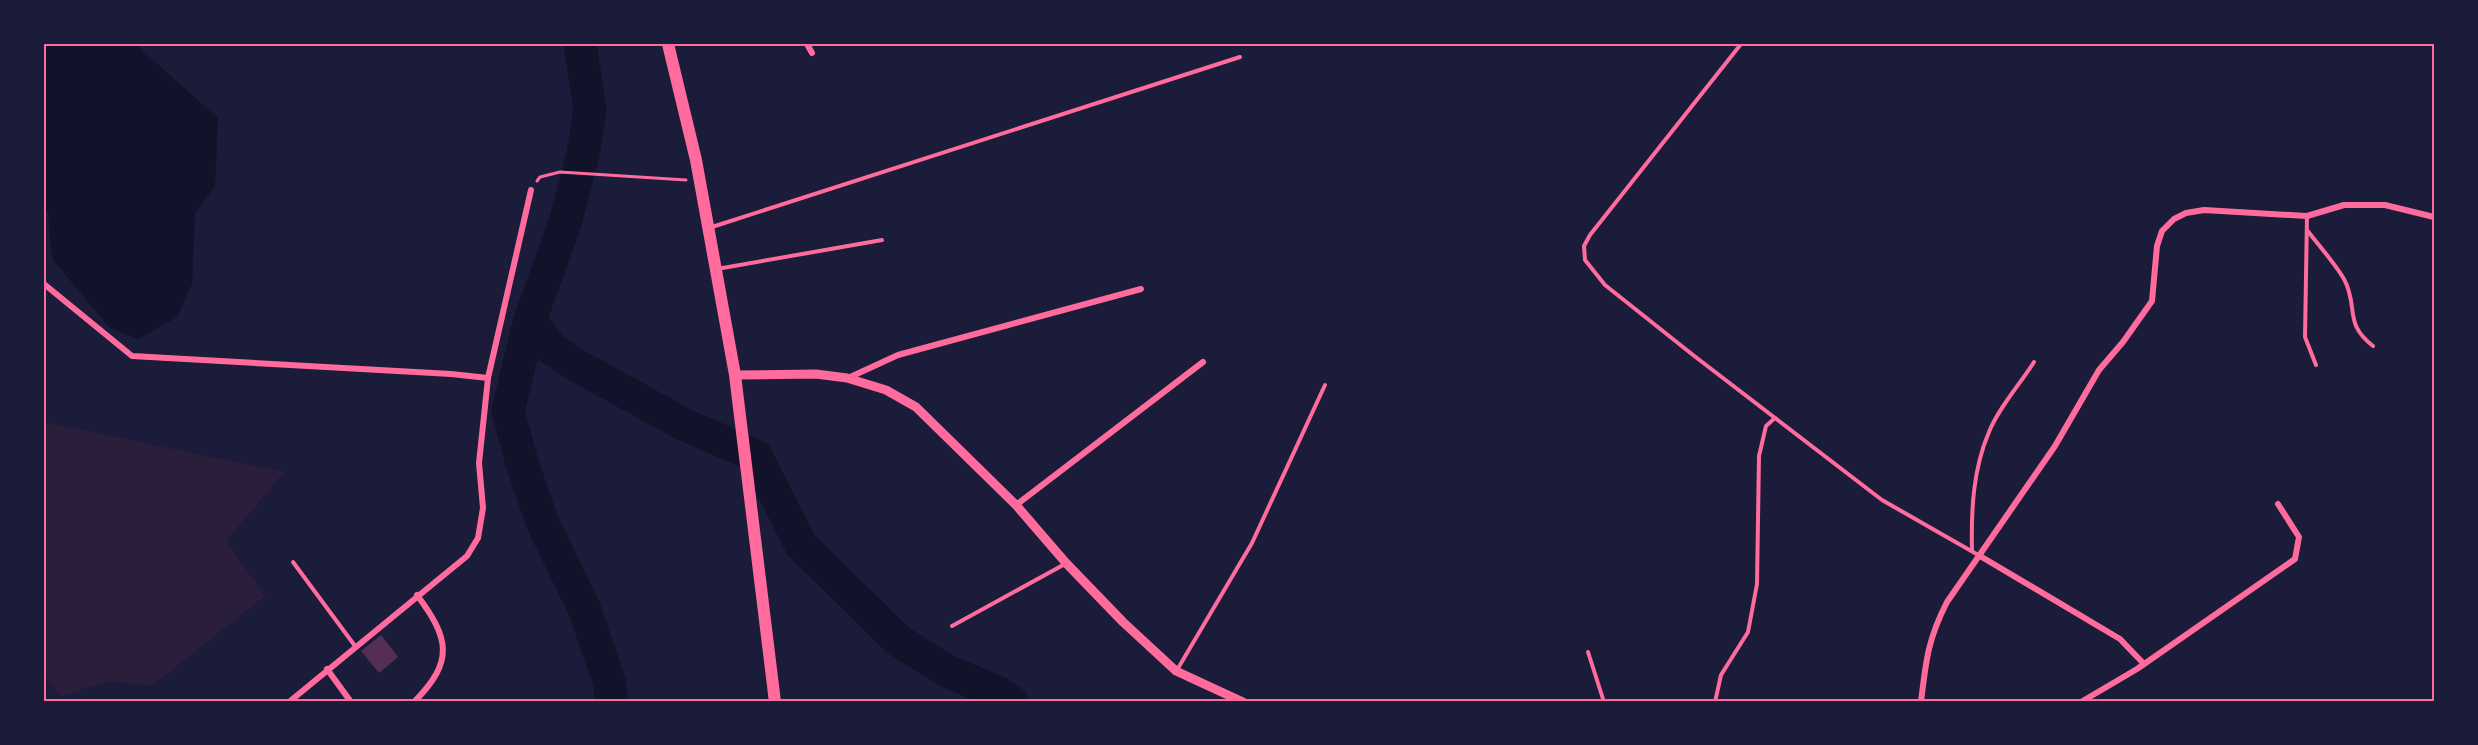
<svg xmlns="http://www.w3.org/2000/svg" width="2478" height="745" viewBox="0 0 2478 745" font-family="'Titillium Web',sans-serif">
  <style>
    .green { fill: #2a1e3b }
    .water { fill: #12122b }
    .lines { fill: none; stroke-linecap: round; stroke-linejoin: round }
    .river { stroke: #12122b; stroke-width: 33 }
    .building { fill: #542f53 }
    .path { stroke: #ff6b9d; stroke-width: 3 }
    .service { stroke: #ff6b9d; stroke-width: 4 }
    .minor { stroke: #ff6b9d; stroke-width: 6 }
    .tertiary { stroke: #ff6b9d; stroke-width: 9 }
    .primary { stroke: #ff6b9d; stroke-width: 12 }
    .neatline { fill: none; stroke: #ff6b9d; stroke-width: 2 }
  </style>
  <rect width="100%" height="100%" fill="#1b1b3a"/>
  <!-- green -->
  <path class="green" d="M 44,422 L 284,472 L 226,541 L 265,596 L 152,686 L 109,681 L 61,696 L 44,676 Z"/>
  <!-- water -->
  <path class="water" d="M 44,44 L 135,44 L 218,118 L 215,185 L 195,214 L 192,284 L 177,317 L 139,339 L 110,328 L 52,259 L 48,212 L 44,211 Z"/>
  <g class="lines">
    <!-- river -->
    <g class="river">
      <path d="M 580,44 L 590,110 L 583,155 L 565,223 L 530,320 L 508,411 L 522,463 L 543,524 L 584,608 L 609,681 L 612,702"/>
      <path d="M 530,320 L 552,349 L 576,365 L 683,424 L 756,456 L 801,545 L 899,641 L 947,671 L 999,693 L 1012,702"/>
    </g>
  </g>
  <!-- building -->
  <path class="building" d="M 381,635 L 398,657 L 379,673 L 361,651 Z"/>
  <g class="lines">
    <!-- path -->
    <path class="path" d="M 537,181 L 540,177 L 560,172 L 686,180"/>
    <!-- service -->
    <g class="service">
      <path d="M 1741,44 L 1590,235 L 1584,246 L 1585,260 L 1605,285 L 1693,355 L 1882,500 L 1980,556"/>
      <path d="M 2307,216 L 2305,337 L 2316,365"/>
      <path d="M 712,227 L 1240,57"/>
      <path d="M 2307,230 C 2319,246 2334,262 2344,279 C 2359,307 2343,323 2373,346"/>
      <path d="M 717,269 L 882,240"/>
      <path d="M 1972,551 C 1971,511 1973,469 1989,432 C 1998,409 2020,384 2034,362"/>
      <path d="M 293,562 L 355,646"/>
      <path d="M 952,626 L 1065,564"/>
      <path d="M 1588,652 L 1604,702"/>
      <path d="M 1177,670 L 1252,543 L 1325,385"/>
      <path d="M 1715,702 L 1721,675 L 1748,632 L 1757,584 L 1759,456 L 1766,426 L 1775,418"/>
    </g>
    <!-- minor -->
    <g class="minor">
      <path d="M 807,44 L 812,53"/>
      <path d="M 44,284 L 132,356 L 451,374 L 488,378"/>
      <path d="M 848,378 L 898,355 L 1141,289"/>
      <path d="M 1016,505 L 1203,362"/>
      <path d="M 1980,556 L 2120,639 L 2144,664"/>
      <path d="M 327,669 L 351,702"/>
      <path d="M 289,702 L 467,556 L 478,538 L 483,508 L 479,463 L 488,378 L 531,190"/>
      <path d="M 414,702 C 455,661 449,638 417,595"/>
      <path d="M 1921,702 C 1926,660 1928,639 1947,602 L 2055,446 L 2099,370 L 2123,342 L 2152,301 L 2157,246 L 2162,231 L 2174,219 L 2186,213 L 2204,210 L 2307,216 L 2344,205 L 2385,205 L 2434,217"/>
      <path d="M 2081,702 L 2137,669 L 2295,559 L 2299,537 L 2278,504"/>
    </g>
    <!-- tertiary -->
    <path class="tertiary" d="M 735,375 L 816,374 L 847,378 L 886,390 L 916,407 L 1016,505 L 1066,563 L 1123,622 L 1176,671 L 1243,702"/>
    <!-- primary -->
    <path class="primary" d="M 668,44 L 696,160 L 735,375 L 775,702"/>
  </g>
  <!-- border -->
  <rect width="2478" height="745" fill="none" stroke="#1b1b3a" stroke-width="90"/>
  <rect x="45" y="45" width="2388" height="655" class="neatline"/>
</svg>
